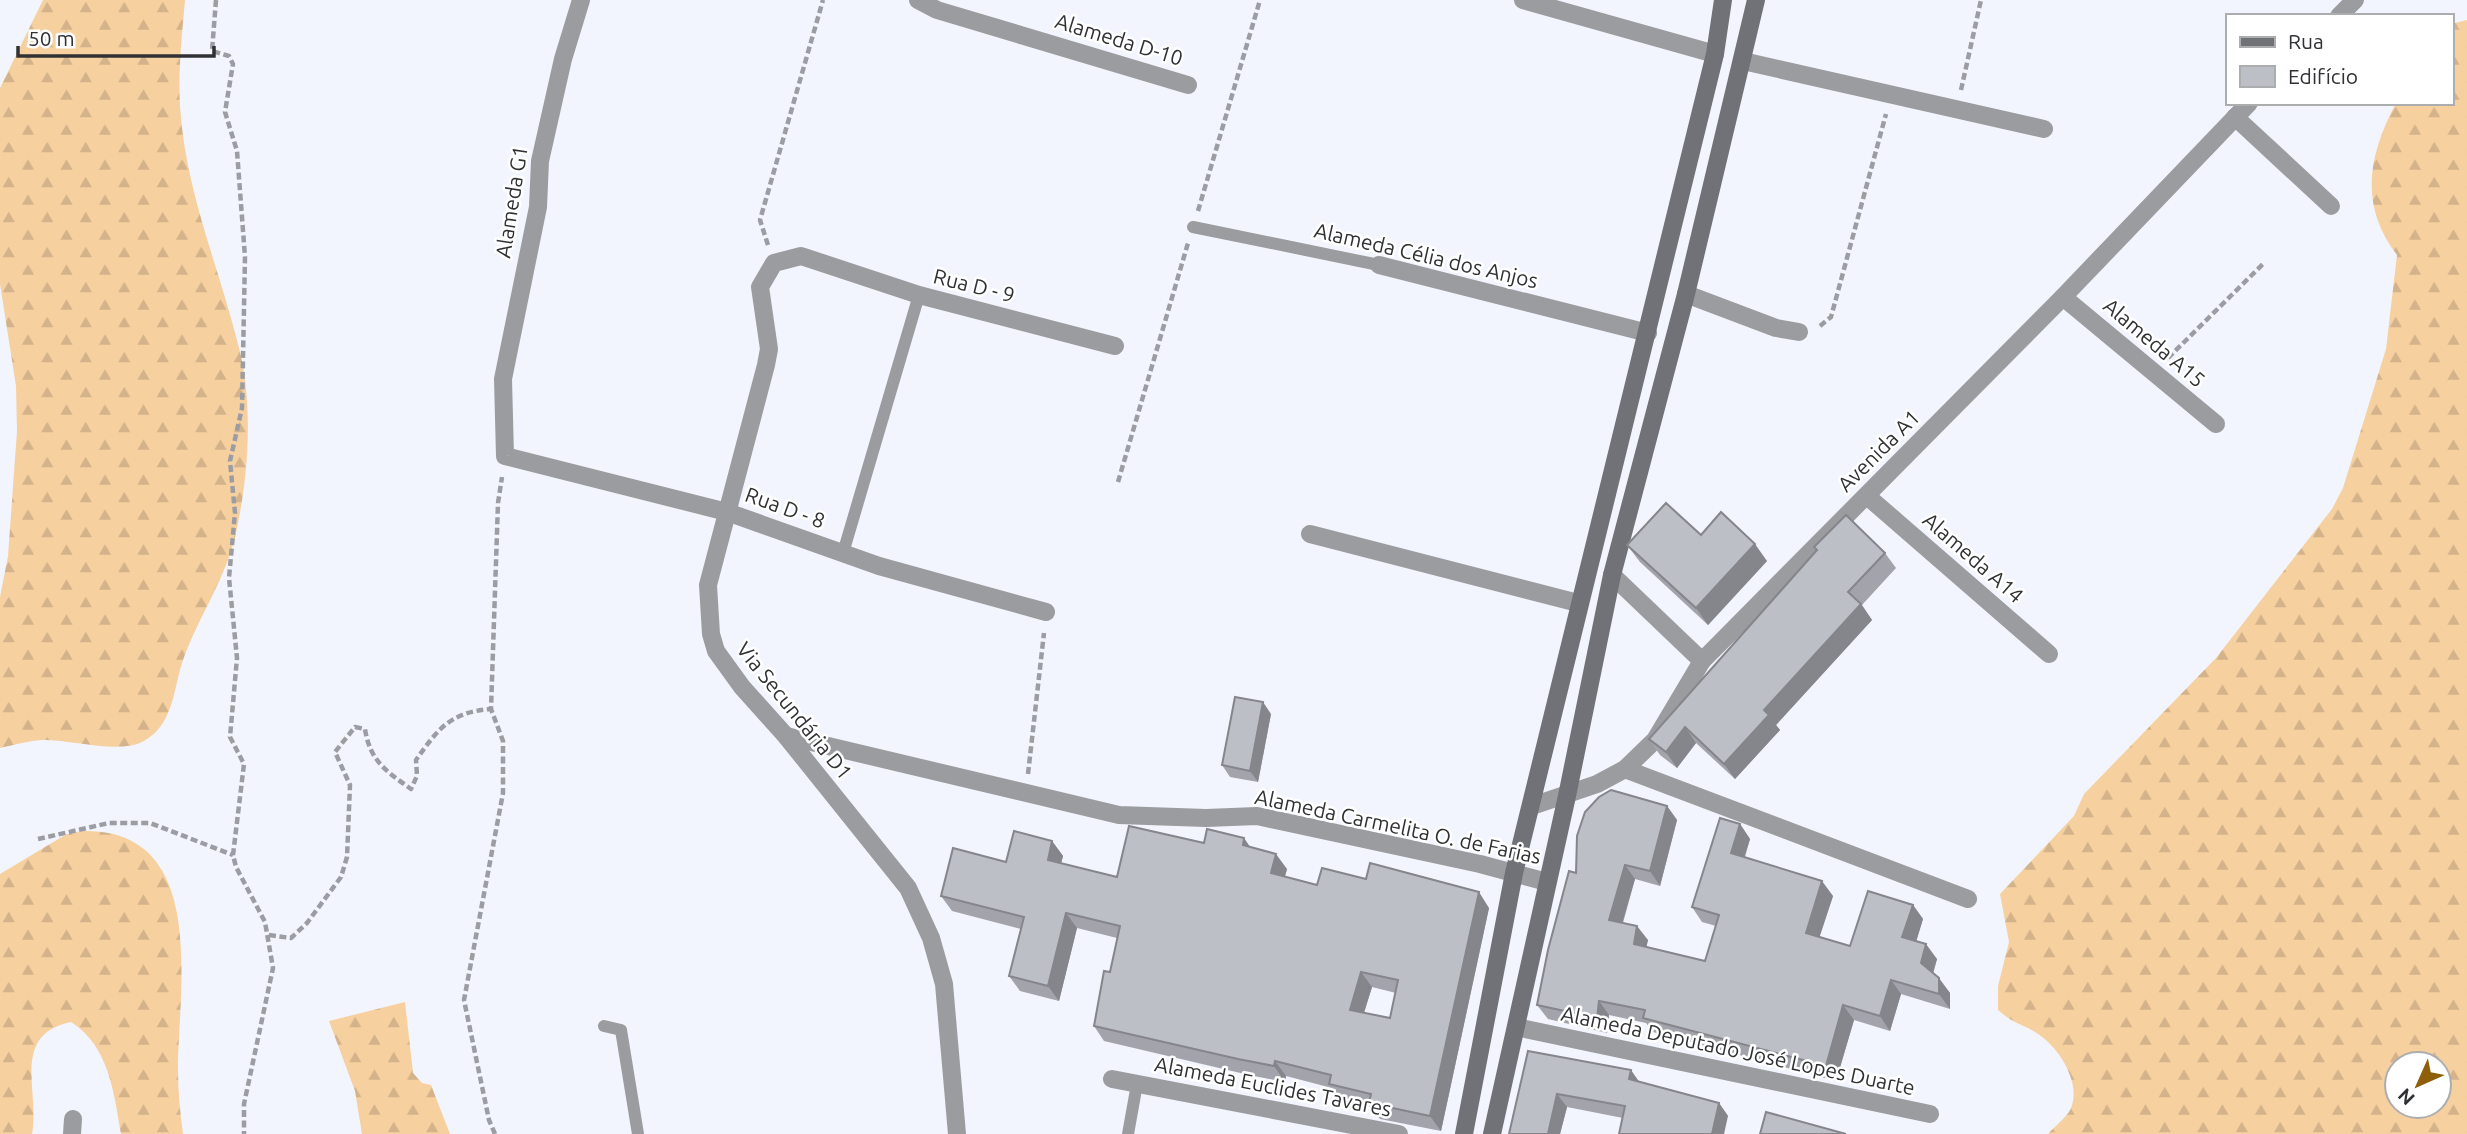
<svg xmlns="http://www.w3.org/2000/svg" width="2467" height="1134" viewBox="0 0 2467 1134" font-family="Ubuntu,sans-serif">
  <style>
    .forest { fill: url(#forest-firs); fill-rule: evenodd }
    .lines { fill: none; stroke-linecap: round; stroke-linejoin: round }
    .path { stroke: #9b9da3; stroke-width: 4.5; stroke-dasharray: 7 3.5; stroke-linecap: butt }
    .lane { stroke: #9b9ca0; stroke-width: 12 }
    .street { stroke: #9b9ca0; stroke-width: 18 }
    .secondary { stroke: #717277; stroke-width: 18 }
    .wall { fill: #a3a4ab; fill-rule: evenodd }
    .shaded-wall { fill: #84868b }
    .building { fill: #bdbfc7; stroke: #84868b; stroke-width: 2; fill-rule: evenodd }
    .labels { text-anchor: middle; stroke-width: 5; stroke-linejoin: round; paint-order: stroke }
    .street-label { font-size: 21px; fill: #303134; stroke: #fff }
  </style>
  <defs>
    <pattern id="forest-firs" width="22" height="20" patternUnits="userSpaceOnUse" patternTransform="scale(1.75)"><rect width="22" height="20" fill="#f7d0a0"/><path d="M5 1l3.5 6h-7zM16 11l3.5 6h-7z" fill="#d4b38a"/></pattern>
  </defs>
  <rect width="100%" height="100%" fill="#f2f5fd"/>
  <!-- forest -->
  <g class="forest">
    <path d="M 43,0 L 185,0 C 182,35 178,71 180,106 C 185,190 219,267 239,348 C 253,403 249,472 237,528 C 228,576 199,615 183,660 C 173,689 174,726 142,742 C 118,754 68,739 42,740 C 28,741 13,745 0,748 L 0,597 L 8,556 L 17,431 L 16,386 L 0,284 L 0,88 Z"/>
    <path d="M 2467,20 L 2467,1134 L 2048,1134 C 2055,1126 2070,1115 2072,1105 C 2080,1079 2057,1045 2035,1032 C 2018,1022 2014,1024 1998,1010 L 1998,986 L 2009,942 L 2000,894 L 2074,816 L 2084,794 L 2216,658 L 2332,509 L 2343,488 L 2386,349 L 2397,255 C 2359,205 2368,156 2396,103 L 2451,103 L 2451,24 ZM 2439,1064 L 2439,1106 L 2397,1106 L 2397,1064 Z"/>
    <path d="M 82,831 C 210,828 178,988 178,1069 C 178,1091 180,1112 183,1134 L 121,1134 C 114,1093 109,1046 71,1022 C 10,1035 40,1090 32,1134 L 0,1134 L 0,874 L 65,835 Z"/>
    <path d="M 405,1002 L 413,1073 L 422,1083 L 431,1085 L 450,1134 L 362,1134 L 355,1091 L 329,1021 Z"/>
  </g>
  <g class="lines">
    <!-- path -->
    <g class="path">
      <path d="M 216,0 L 212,51 L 229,56 L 233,64 L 225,112 L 237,151 L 245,257 L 242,408 L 230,461 L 235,513 L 229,578 L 237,658 L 230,737 L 244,764 L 233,855 L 236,867 L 265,922 L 273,968 L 244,1104 L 244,1134"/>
      <path d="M 1961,90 L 1981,0"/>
      <path d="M 1198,211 L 1260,0"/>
      <path d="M 768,245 L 760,220 L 823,0"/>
      <path d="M 1820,326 L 1831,317 L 1886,114"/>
      <path d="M 2168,358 L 2263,264"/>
      <path d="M 1118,482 L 1188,243"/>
      <path d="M 1028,774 L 1044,633"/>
      <path d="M 38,839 L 109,823 L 150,823 L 233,855"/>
      <path d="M 269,935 L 291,938 L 307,923 L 341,877 L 347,857 L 350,785 L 335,752 L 355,727 L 365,729 C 370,761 386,771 411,789 L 417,776 L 416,760 C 438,729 450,712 491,709"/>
      <path d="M 495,1134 L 489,1120 L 464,1000 L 503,793 L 503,741 L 491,709 L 498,503 L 502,477"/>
    </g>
    <!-- lane -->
    <g class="lane">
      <path d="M 1193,227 L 1379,265"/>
      <path d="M 843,553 L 919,295"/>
      <path d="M 604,1026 L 621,1030 L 638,1134"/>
      <path d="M 1128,1134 L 1137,1084"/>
    </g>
    <!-- street -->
    <g class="street">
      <path d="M 581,0 L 563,59 L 540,161 L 538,207 L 503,379 L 505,456 L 727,512 L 879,566 L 1046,612"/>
      <path d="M 918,0 L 937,10 L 1188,85"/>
      <path d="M 1523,0 L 1715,54"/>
      <path d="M 2339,16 L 2355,0"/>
      <path d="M 1743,61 L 2044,129"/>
      <path d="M 2235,117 L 2331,206"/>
      <path d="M 1379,265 L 1648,333"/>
      <path d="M 1686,294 L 1776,328 L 1799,332"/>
      <path d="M 2063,297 L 2216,424"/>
      <path d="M 1867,496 L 2049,654"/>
      <path d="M 1310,534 L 1578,603"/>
      <path d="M 1612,575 L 1702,661"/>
      <path d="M 786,736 L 1119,815 L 1206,818 L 1257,816 L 1480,864 L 1547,882"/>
      <path d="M 1625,769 L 1968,899"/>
      <path d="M 1532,806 L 1597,784 L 1625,769 L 1655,740 L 1702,661 L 2063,297 L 2249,103"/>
      <path d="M 1516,1027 L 1930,1114"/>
      <path d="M 1112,1079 L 1399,1134"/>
      <path d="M 72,1134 L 73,1119"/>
      <path d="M 957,1134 L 944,984 L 931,938 L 908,888 L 786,736 L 742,687 L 716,651 L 711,634 L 708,585 L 766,365 L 769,349 L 760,287 L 774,263 L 801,256 L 919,295 L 1115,346"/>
    </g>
    <!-- secondary -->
    <g class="secondary">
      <path d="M 1464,1134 L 1514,873 L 1715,54 L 1723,0"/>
      <path d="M 1492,1134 L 1567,796 L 1612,575 L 1686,294 L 1756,0"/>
    </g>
  </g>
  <!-- wall -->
  <g class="wall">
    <path d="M 1701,535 L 1767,561 L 1708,625 L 1640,562 L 1627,545 Z"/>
    <path d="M 1814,547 L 1885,553 L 1896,568 L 1862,605 L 1872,620 L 1776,725 L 1780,730 L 1735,779 L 1696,743 L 1677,768 L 1660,755 L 1649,739 L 1816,551 Z"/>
    <path d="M 1271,714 L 1258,782 L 1230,777 L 1222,765 Z"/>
    <path d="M 1667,806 L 1677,820 L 1660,886 L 1635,879 L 1623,923 L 1648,940 L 1646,947 L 1705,961 L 1716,926 L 1702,922 L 1692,907 L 1740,824 L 1750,839 L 1745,857 L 1833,896 L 1819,937 L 1850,946 L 1913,905 L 1923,919 L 1916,941 L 1937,959 L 1933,973 L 1950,993 L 1950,1009 L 1901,994 L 1890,1031 L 1854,1020 L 1836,1081 L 1653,1032 L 1646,1023 L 1609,1015 L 1607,1033 L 1548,1019 L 1537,1005 L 1576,873 Z"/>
    <path d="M 1052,841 L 1063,856 L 1061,863 L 1117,877 L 1204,843 L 1250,847 L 1287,869 L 1285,877 L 1317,885 L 1366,879 L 1489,908 L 1441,1131 L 1380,1119 L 1372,1107 L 1340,1100 L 1332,1088 L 1286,1076 L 1285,1082 L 1249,1075 L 1104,1041 L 1094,1026 L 1110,972 L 1117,938 L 1077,928 L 1059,1001 L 1020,991 L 1009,976 L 1021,929 L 952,911 L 941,896 L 1006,862 ZM 1372,987 L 1396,993 L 1390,1018 L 1364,1013 Z"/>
    <path d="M 1528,1051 L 1719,1103 L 1728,1116 L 1623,1118 L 1567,1107 L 1560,1134 Z"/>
  </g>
  <!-- shaded-wall -->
  <g class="shaded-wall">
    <path d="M 1755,544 L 1767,561 L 1708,625 L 1696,608 Z"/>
    <path d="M 1861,604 L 1872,620 L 1776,725 L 1780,730 L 1735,779 L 1724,764 L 1764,710 Z"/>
    <path d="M 1263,702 L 1271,714 L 1258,782 L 1250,771 Z"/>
    <path d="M 1685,727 L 1696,743 L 1677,768 L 1666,752 Z"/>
    <path d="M 1667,806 L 1677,820 L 1660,886 L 1650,871 Z"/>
    <path d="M 1740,824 L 1750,839 L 1741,867 L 1731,853 Z"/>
    <path d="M 1244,838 L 1255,854 L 1243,845 Z"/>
    <path d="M 1052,841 L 1063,856 L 1058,875 L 1048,860 Z"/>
    <path d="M 1276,854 L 1287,869 L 1281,888 L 1271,873 Z"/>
    <path d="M 1625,865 L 1635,879 L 1619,934 L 1609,920 Z"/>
    <path d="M 1822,881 L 1833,896 L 1816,948 L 1806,933 Z"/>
    <path d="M 1479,892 L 1489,908 L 1441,1131 L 1430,1116 Z"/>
    <path d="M 1913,905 L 1923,919 L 1913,952 L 1902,937 Z"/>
    <path d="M 1066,913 L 1077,928 L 1059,1001 L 1048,986 Z"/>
    <path d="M 1637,926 L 1648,940 L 1644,958 L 1634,944 Z"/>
    <path d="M 1926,944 L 1937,959 L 1932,977 L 1921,963 Z"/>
    <path d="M 1361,972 L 1372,987 L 1360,1025 L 1350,1010 Z"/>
    <path d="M 1939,978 L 1950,993 L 1950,1009 L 1939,994 Z"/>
    <path d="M 1891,980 L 1901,994 L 1890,1031 L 1880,1016 Z"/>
    <path d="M 1599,1001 L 1609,1015 L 1607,1033 L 1597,1018 Z"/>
    <path d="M 1843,1005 L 1854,1020 L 1836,1081 L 1826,1066 Z"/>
    <path d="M 1275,1061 L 1286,1076 L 1285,1082 L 1274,1066 Z"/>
    <path d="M 1631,1070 L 1640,1083 L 1629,1079 Z"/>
    <path d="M 1557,1094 L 1567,1107 L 1560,1134 L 1548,1134 Z"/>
    <path d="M 1719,1103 L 1728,1116 L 1724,1134 L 1712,1134 Z"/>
  </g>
  <!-- building -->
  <g class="building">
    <path d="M 1666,503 L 1701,535 L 1721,512 L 1755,544 L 1696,608 L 1627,545 Z"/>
    <path d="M 1846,515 L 1885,553 L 1848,592 L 1861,604 L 1764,710 L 1769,715 L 1724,764 L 1685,727 L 1666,752 L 1649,739 L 1817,550 L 1814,547 Z"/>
    <path d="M 1235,697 L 1263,702 L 1250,771 L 1222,765 Z"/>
    <path d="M 1611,790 L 1667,806 L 1650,871 L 1625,865 L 1609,920 L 1637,926 L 1634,944 L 1705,961 L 1719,915 L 1692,907 L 1720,818 L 1740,824 L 1731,853 L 1822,881 L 1806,933 L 1850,946 L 1868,891 L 1913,905 L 1902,937 L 1926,944 L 1921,963 L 1939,978 L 1939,994 L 1891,980 L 1880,1016 L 1843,1005 L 1826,1066 L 1643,1018 L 1645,1010 L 1599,1001 L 1597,1018 L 1537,1005 L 1548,950 L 1569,871 L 1576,873 L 1577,836 L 1585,812 L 1599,797 Z"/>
    <path d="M 1129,826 L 1204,843 L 1207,829 L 1244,838 L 1243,845 L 1276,854 L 1271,873 L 1317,885 L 1322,868 L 1366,879 L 1370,863 L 1479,892 L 1430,1116 L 1369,1103 L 1371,1094 L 1329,1084 L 1331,1075 L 1275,1061 L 1274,1066 L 1238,1059 L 1094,1026 L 1104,971 L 1110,972 L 1120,926 L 1066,913 L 1048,986 L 1009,976 L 1024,917 L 941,896 L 953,848 L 1006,862 L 1014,831 L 1052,841 L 1048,860 L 1117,877 ZM 1361,972 L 1398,980 L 1390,1018 L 1350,1010 Z"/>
    <path d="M 1528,1051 L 1631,1070 L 1629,1079 L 1719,1103 L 1712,1134 L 1619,1134 L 1625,1106 L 1557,1094 L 1548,1134 L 1509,1134 Z"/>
    <path d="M 1766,1112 L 1846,1134 L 1760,1134 Z"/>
  </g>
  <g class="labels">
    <!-- street labels -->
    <g class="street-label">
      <text transform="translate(1119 40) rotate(17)" y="7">Alameda D-10</text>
      <text transform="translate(512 202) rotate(-81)" y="7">Alameda G1</text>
      <text transform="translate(1426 256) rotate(13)" y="7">Alameda Célia dos Anjos</text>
      <text transform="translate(974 286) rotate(14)" y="7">Rua D - 9</text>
      <text transform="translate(2154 343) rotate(40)" y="7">Alameda A15</text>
      <text transform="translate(1879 451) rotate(-45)" y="7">Avenida A1</text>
      <text transform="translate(785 508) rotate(20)" y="7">Rua D - 8</text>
      <text transform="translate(1973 558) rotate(41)" y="7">Alameda A14</text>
      <text transform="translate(794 711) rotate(51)" y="7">Via Secundária D1</text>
      <text transform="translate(1398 827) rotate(12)" y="7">Alameda Carmelita O. de Farias</text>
      <text transform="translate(1738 1051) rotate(12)" y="7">Alameda Deputado José Lopes Duarte</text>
      <text transform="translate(1273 1087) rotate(11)" y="7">Alameda Euclides Tavares</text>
    </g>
  </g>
  <!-- legend -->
  <rect x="2226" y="14" width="228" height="91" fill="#ffffff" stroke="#acadae" stroke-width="2"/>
  <rect x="2240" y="37" width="35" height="10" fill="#717277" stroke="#acadae" stroke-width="2"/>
  <text x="2288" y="49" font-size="21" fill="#303134">Rua</text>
  <rect x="2240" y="66" width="35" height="21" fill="#bdbfc7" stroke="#acadae" stroke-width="2"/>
  <text x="2288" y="84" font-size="21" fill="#303134">Edifício</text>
  <!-- north arrow -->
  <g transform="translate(2418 1085) rotate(225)"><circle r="33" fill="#ffffff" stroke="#acadae" stroke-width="2"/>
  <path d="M0-5L12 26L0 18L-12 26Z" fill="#8e5e09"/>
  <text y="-10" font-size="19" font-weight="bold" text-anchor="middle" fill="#303134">N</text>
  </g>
  <!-- scale -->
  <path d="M18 46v10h196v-10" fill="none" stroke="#303134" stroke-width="3.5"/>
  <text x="28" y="46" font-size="21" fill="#303134" stroke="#ffffff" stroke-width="5" paint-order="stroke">50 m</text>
</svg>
